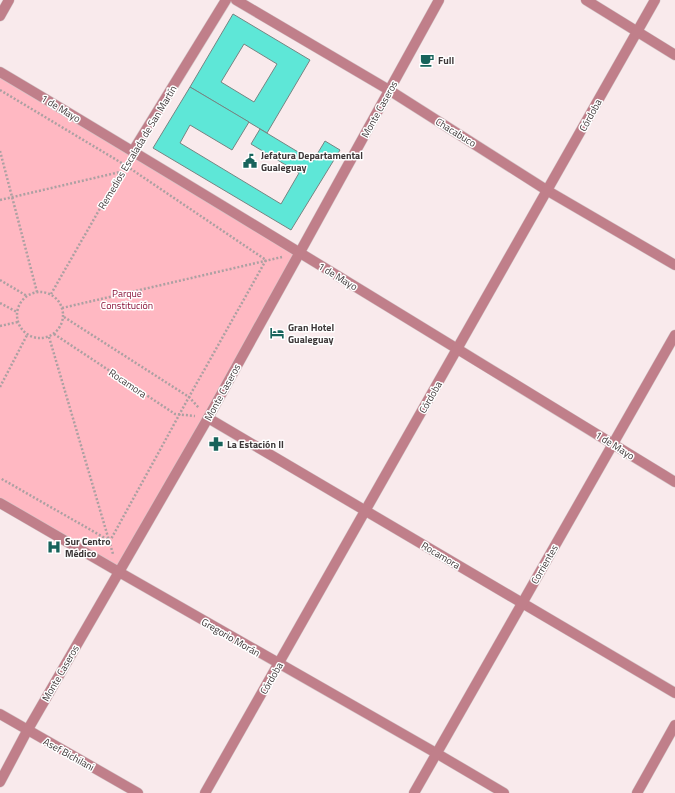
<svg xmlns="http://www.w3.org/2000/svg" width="675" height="793" viewBox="0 0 675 793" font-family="'Titillium Web',sans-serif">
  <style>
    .green { fill: #ffb8c2 }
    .building { fill: #5ee7d7; stroke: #768482; fill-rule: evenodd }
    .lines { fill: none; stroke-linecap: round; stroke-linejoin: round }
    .minor-casing { stroke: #d3c6c8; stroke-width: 11 }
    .path { stroke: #aca0a2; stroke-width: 2.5; stroke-dasharray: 2 2; stroke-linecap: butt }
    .minor { stroke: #c07f8a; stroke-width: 10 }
    .labels { text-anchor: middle; stroke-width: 3; stroke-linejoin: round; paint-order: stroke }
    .poi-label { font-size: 10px; font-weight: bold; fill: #3d3738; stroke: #fff; text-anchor: start }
    .street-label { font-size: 10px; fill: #3d3738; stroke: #fff }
    .park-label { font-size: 10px; fill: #881339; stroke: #fff }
  </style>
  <rect width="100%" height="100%" fill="#f9eaec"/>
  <!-- green -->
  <path class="green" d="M 0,74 L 299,253 L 118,571 L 0,501 Z"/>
  <!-- building -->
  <g class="building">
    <path d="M 233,14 L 310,60 L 267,133 L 190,87 ZM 244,44 L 277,64 L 254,102 L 221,82 Z"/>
    <path d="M 190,87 L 249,122 L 232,150 L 190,125 L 180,143 L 281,204 L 299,173 L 251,144 L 260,129 L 313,161 L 325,141 L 340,150 L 291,230 L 153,148 Z"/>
  </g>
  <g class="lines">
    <defs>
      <g id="minor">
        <path d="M 236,0 L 389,90 L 548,191 L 675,265"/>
        <path d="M 586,0 L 675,55"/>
        <path d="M 0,16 L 9,0"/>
        <path d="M 0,72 C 226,206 450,345 675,482"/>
        <path d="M 133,151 L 226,0"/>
        <path d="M 208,418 L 675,693"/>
        <path d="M 0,503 L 119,572 L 436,753 L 504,793"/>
        <path d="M 0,714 L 138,793"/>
        <path d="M 0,782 L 27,731 L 208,418 L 300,252 L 439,0"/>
        <path d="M 205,793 L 655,0"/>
        <path d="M 414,793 L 675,335"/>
        <path d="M 637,793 L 675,725"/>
      </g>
    </defs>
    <!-- minor casing -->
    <use href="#minor" class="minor-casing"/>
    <!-- path -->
    <g class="path">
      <path d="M 0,90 L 125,165 L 266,260 L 189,397 L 110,541 L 0,478"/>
      <path d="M 0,151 L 37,292"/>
      <path d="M 0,200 L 120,172"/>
      <path d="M 0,280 L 27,296"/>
      <circle cx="40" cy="315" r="23"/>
      <path d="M 51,294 L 125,165"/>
      <path d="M 0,303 L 17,312"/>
      <path d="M 62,308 L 282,257"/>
      <path d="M 64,317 L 189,397 L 199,408"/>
      <path d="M 0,326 L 18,322"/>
      <path d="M 54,334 L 175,414 L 195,416"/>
      <path d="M 49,337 L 113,554"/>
      <path d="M 0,387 L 27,335"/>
    </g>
    <!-- minor -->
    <use href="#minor" class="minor"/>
  </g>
  <!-- icons -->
  <defs>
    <symbol id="cafe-bare" viewBox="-9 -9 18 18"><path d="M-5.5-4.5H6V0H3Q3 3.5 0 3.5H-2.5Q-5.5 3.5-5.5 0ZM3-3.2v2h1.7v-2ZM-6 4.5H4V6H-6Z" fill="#17635b" stroke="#fff" stroke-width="2.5" paint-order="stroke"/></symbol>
    <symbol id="civic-bare" viewBox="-9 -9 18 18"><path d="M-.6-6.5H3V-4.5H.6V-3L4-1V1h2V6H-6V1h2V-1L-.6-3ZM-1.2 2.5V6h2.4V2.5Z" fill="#17635b" stroke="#fff" stroke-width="2.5" paint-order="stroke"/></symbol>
    <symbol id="hotel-bare" viewBox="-9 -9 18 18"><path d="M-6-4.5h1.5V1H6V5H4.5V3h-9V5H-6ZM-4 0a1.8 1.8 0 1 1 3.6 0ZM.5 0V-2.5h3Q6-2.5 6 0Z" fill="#17635b" stroke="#fff" stroke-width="2.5" paint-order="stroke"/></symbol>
    <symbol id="pharmacy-bare" viewBox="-9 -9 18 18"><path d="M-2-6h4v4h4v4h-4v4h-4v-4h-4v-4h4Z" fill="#17635b" stroke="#fff" stroke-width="2.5" paint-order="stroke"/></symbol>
    <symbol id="hospital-bare" viewBox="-9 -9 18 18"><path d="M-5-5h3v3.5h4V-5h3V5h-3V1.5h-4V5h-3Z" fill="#17635b" stroke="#fff" stroke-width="2.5" paint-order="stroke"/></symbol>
  </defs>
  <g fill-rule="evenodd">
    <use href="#cafe-bare" x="417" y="50" width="20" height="20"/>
    <use href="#civic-bare" x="240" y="151" width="20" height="20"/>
    <use href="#hotel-bare" x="267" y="323" width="20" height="20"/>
    <use href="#pharmacy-bare" x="206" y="434" width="20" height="20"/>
    <use href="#hospital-bare" x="44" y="537" width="20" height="20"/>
  </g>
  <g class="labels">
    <!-- poi labels -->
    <g class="poi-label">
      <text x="438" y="64">Full</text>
      <text x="261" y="159">Jefatura Departamental<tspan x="261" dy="12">Gualeguay</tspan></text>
      <text x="288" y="331">Gran Hotel<tspan x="288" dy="12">Gualeguay</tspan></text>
      <text x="227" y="448">La Estación II</text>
      <text x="65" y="545">Sur Centro<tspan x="65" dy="12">Médico</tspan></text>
    </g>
    <!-- street labels -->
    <g class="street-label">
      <text transform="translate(61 108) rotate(31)" y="4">1 de Mayo</text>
      <text transform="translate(379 109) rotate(-61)" y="4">Monte Caseros</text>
      <text transform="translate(590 115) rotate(-61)" y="4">Córdoba</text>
      <text transform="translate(456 132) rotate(32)" y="4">Chacabuco</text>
      <text transform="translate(137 147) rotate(-59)" y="4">Remedios Escalada de San Martín</text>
      <text transform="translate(338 276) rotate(31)" y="4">1 de Mayo</text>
      <text transform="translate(128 383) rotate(34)" y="4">Rocamora</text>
      <text transform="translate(222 392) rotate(-61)" y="4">Monte Caseros</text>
      <text transform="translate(430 397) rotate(-60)" y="4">Córdoba</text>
      <text transform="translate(615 445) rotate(32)" y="4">1 de Mayo</text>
      <text transform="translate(441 555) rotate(31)" y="4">Rocamora</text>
      <text transform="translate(544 564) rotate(-60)" y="4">Corrientes</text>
      <text transform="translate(231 637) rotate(30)" y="4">Gregorio Morán</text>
      <text transform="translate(60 673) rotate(-60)" y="4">Monte Caseros</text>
      <text transform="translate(271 678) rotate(-60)" y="4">Córdoba</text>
      <text transform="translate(69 754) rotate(29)" y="4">Asef Bichilani</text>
    </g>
    <!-- park labels -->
    <g class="park-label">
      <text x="127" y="297">Parque<tspan x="127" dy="12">Constitución</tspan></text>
    </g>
  </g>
</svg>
